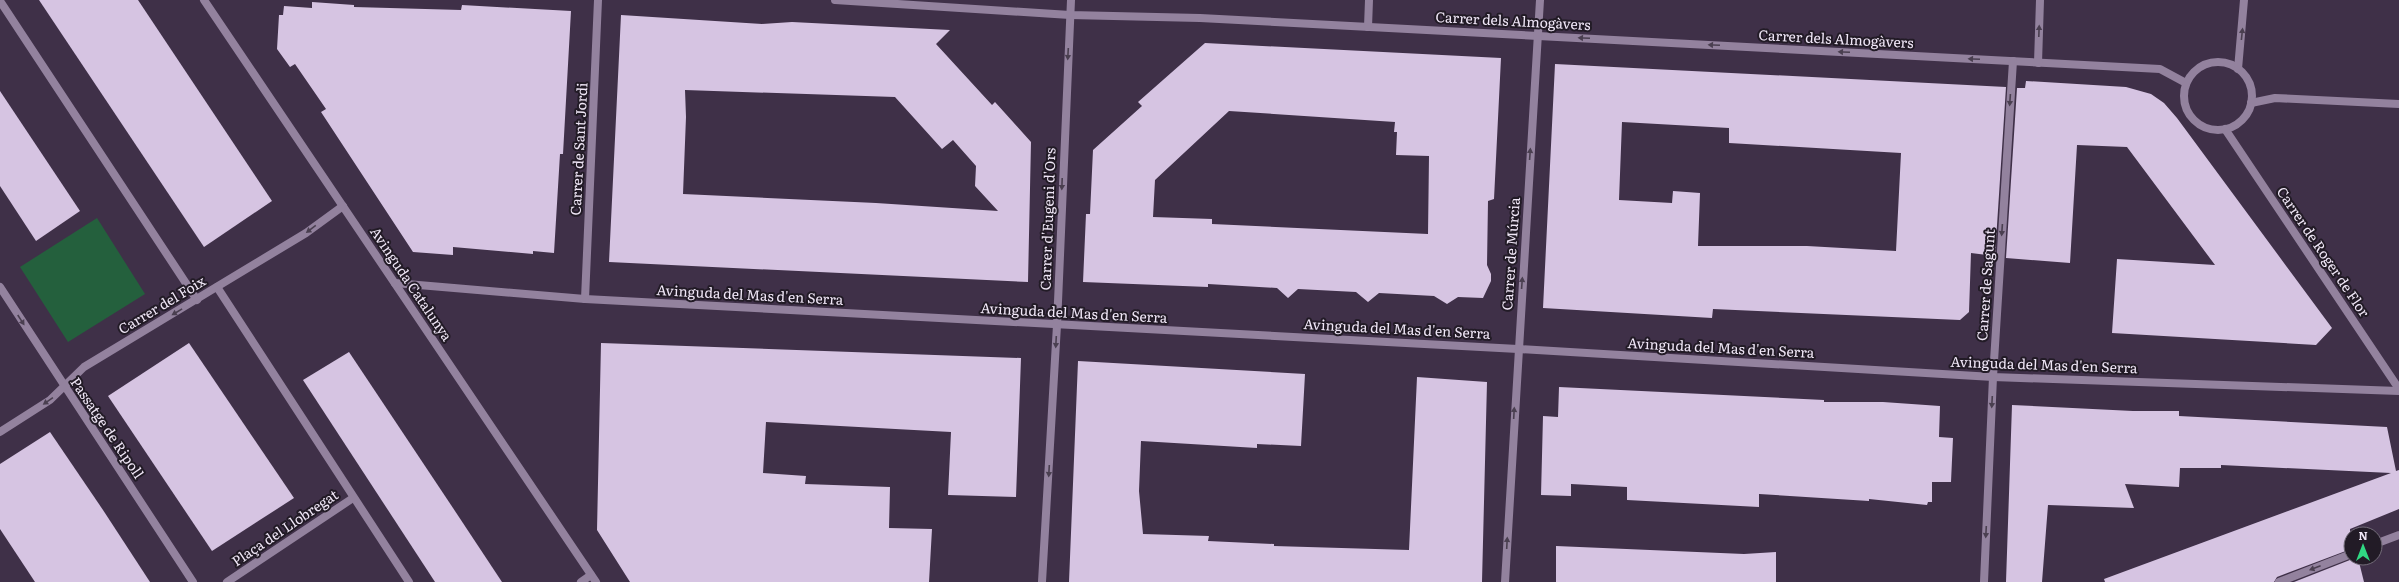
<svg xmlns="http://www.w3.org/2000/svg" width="2399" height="582" viewBox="0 0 2399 582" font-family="Literata,serif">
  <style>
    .green { fill: #24603d }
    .building { fill: #d6c4e2; fill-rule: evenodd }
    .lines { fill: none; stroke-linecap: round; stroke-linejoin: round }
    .street { stroke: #93829e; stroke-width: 8 }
    .oneway { fill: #4a3f50 }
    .labels { text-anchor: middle; stroke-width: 4; stroke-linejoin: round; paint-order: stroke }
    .street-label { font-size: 14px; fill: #f0e7f7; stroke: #221b26 }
  </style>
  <rect width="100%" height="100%" fill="#3f3048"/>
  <!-- green -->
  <path class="green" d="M 97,218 L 145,294 L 68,342 L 20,267 Z"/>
  <!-- building -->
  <g class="building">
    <path d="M 39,0 L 138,0 L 272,201 L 204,247 Z"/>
    <path d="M 312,2 L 354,5 L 354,7 L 461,10 L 462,5 L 571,11 L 563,154 L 560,154 L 554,253 L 533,251 L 533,254 L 453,247 L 453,255 L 413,252 L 321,112 L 326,109 L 295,64 L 290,67 L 277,49 L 279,15 L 283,15 L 284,6 L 312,8 Z"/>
    <path d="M 621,15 L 762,24 L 792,22 L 950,30 L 936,44 L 992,105 L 995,102 L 1031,142 L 1028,282 L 609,262 ZM 685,90 L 895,97 L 942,149 L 953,140 L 976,166 L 975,186 L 998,211 L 876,203 L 683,194 L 686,117 Z"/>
    <path d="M 1205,43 L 1501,58 L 1494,199 L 1488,201 L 1487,265 L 1491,274 L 1491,281 L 1483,298 L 1458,297 L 1447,304 L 1434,296 L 1379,293 L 1368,302 L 1356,292 L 1298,289 L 1288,298 L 1277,288 L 1208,284 L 1208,287 L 1083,282 L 1086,214 L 1090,214 L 1093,150 L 1142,106 L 1138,102 ZM 1229,111 L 1395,122 L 1394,132 L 1397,132 L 1396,155 L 1429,156 L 1428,234 L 1212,224 L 1212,219 L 1153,217 L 1155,180 Z"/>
    <path d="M 1555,64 L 2006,87 L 1995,256 L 1971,253 L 1969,312 L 1960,320 L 1713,309 L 1712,318 L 1543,308 ZM 1622,122 L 1729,128 L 1729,143 L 1901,153 L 1896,251 L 1807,246 L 1698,246 L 1700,193 L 1673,191 L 1672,203 L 1619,200 Z"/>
    <path d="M 2026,81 L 2126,87 L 2151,94 L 2164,103 L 2177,118 L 2332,328 L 2316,345 L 2112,333 L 2117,259 L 2215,265 L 2127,147 L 2077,145 L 2070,263 L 2006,258 L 2017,88 L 2025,88 Z"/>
    <path d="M 0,91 L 80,211 L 36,241 L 0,186 Z"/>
    <path d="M 189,343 L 294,498 L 212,551 L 108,396 Z"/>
    <path d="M 601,343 L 1021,358 L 1016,497 L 948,495 L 951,432 L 766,422 L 763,473 L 806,476 L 805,484 L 890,487 L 889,528 L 932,529 L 929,582 L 630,582 L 597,530 Z"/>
    <path d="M 349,352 L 453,508 L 502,582 L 435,582 L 303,380 Z"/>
    <path d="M 1078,361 L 1305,374 L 1301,446 L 1257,444 L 1257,448 L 1141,441 L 1139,491 L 1143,534 L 1209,536 L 1208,541 L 1274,544 L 1274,546 L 1409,550 L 1417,377 L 1487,382 L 1482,582 L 1069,582 Z"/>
    <path d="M 1559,387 L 1824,400 L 1824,402 L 1883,402 L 1940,406 L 1939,437 L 1953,438 L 1951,482 L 1932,482 L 1932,502 L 1928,502 L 1927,505 L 1869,499 L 1869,501 L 1759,494 L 1759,507 L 1627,500 L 1627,487 L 1571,484 L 1571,496 L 1541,495 L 1543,416 L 1558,417 Z"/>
    <path d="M 2012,405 L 2133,411 L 2179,411 L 2179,416 L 2387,427 L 2396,471 L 2399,470 L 2399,509 L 2350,529 L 2351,549 L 2277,577 L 2274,582 L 2105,582 L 2104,579 L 2391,473 L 2221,465 L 2221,468 L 2180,468 L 2179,487 L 2125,484 L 2134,508 L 2048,505 L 2042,582 L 2006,582 Z"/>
    <path d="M 50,432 L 103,510 L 150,582 L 35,582 L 0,529 L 0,464 Z"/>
    <path d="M 1556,546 L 1744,554 L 1776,552 L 1776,582 L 1556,582 Z"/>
    <path d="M 2355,558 L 2358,558 L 2364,582 L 2294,582 Z"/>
  </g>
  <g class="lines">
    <!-- street -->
    <g class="street">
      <path d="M 204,0 L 596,582"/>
      <path d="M 835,0 L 1070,15 L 1200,18 L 2160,69 L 2186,83"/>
      <path d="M 0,1 L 197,300"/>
      <path d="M 1368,27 L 1369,0"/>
      <circle cx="2218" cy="96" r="34"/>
      <path d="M 2038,63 L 2040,0"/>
      <path d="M 2238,69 L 2244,0"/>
      <path d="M 2251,103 L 2275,98 L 2399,104"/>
      <path d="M 2225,129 L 2399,389"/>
      <path d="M 395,283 L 585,299 L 1518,349 L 1993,377 L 2399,391"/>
      <path d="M 0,287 L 193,582"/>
      <path d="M 217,287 L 409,582"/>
      <path d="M 585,299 L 598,0"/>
      <path d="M 0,432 L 50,400 L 84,367 L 306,233 L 343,206"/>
      <path d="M 2375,544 L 2399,535"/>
      <path d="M 227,582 L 353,498"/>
      <path d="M 581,582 L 591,575"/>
      <path d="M 1042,582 L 1057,325 L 1071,0"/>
      <path d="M 1505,582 L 1540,0"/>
      <path d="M 1984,582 L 1993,377 L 2013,61"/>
      <path d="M 2279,582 L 2351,554"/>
    </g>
  </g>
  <!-- one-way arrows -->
  <defs><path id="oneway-solid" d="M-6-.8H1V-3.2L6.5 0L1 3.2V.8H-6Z"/></defs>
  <g class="oneway">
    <use href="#oneway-solid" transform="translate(2039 31) rotate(-88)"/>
    <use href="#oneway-solid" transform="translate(2242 34) rotate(-84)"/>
    <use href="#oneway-solid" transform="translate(1584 38) rotate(-177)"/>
    <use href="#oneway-solid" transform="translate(1714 45) rotate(-177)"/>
    <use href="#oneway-solid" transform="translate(1844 52) rotate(-177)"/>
    <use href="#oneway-solid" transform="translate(1068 54) rotate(93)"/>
    <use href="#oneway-solid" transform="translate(1974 59) rotate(-177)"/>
    <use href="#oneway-solid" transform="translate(2010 100) rotate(94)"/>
    <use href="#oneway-solid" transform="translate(1530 154) rotate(-86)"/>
    <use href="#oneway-solid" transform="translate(1062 184) rotate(92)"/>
    <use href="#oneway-solid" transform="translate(311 229) rotate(143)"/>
    <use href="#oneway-solid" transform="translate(2002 230) rotate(94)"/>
    <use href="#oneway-solid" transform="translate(1522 283) rotate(-86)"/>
    <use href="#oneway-solid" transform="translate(177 312) rotate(149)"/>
    <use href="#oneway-solid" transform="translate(21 320) rotate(57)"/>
    <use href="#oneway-solid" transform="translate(1056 342) rotate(93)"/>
    <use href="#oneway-solid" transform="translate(48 401) rotate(145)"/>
    <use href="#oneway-solid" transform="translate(1992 402) rotate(93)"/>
    <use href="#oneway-solid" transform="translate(1514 413) rotate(-87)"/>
    <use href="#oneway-solid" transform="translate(1049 471) rotate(93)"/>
    <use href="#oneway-solid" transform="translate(1986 532) rotate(93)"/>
    <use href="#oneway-solid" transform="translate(1507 543) rotate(-87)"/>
    <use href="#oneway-solid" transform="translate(2315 568) rotate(159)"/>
  </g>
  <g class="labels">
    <!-- street labels -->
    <g class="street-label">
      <text transform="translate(1513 21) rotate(3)" y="5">Carrer dels Almogàvers</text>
      <text transform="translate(1836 39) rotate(3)" y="5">Carrer dels Almogàvers</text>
      <text transform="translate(579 149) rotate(-87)" y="5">Carrer de Sant Jordi</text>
      <text transform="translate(1048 219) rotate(-88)" y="5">Carrer d'Eugeni d'Ors</text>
      <text transform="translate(2323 252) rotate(56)" y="5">Carrer de Roger de Flor</text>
      <text transform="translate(1511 254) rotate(-86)" y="5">Carrer de Múrcia</text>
      <text transform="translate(411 284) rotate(56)" y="5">Avinguda Catalunya</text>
      <text transform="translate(1986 285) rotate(-86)" y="5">Carrer de Sagunt</text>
      <text transform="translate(750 295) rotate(3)" y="5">Avinguda del Mas d'en Serra</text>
      <text transform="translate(162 305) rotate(-31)" y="5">Carrer del Foix</text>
      <text transform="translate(1074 313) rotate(3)" y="5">Avinguda del Mas d'en Serra</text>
      <text transform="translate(1397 329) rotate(3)" y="5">Avinguda del Mas d'en Serra</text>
      <text transform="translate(1721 348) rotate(3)" y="5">Avinguda del Mas d'en Serra</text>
      <text transform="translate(2044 365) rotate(2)" y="5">Avinguda del Mas d'en Serra</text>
      <text transform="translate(107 428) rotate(56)" y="5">Passatge de Ripoll</text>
      <text transform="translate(285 528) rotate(-34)" y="5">Plaça del Llobregat</text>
    </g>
  </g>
  <!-- north arrow -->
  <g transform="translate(2363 546)"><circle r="19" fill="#221b26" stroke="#746d7a"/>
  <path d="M0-3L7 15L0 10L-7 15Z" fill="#30d883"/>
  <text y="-6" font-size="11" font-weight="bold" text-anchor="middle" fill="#f0e7f7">N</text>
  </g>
</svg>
